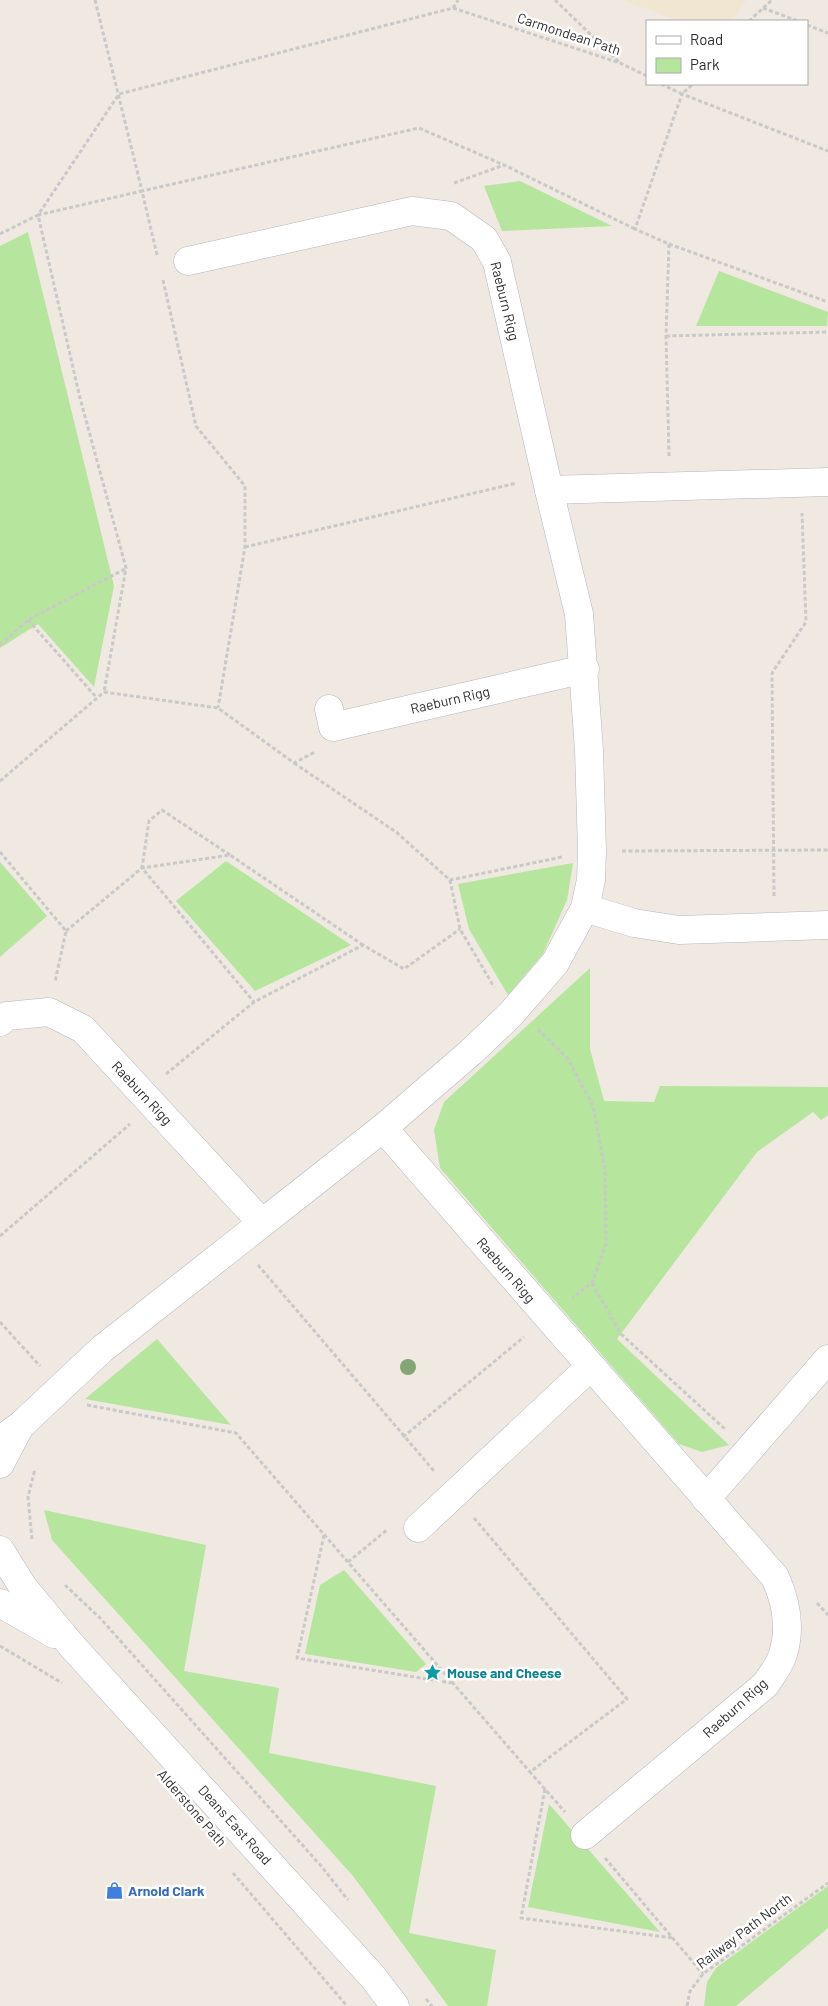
<svg xmlns="http://www.w3.org/2000/svg" width="828" height="2006" viewBox="0 0 828 2006" font-family="Barlow,sans-serif">
  <style>
    .education { fill: #f0e6d1 }
    .green { fill: #b6e59e }
    .lines { fill: none; stroke-linecap: round; stroke-linejoin: round }
    .minor-casing { stroke: #b4b7c1; stroke-width: 29 }
    .path { stroke: #c9c9c9; stroke-width: 3; stroke-dasharray: 4 2.5; stroke-linecap: butt }
    .minor { stroke: #fff; stroke-width: 28 }
    .tree { fill: #84a574 }
    .labels { text-anchor: middle; stroke-width: 5; stroke-linejoin: round; paint-order: stroke }
    .street-label { font-size: 14px; fill: #2e2e2e; stroke: #fff }
    .culture-label { font-size: 14px; font-weight: bold; fill: #0d838f; stroke: #fff; text-anchor: start }
    .shop-label { font-size: 14px; font-weight: bold; fill: #366cbe; stroke: #fff; text-anchor: start }
  </style>
  <rect width="100%" height="100%" fill="#efe9e1"/>
  <!-- education -->
  <path class="education" d="M 622,0 L 746,0 L 732,21 L 680,21 Z"/>
  <!-- green -->
  <g class="green">
    <path d="M 520,181 L 612,226 L 502,231 L 484,186 Z"/>
    <path d="M 28,232 L 114,586 L 94,687 L 38,624 L 0,648 L 0,246 Z"/>
    <path d="M 719,271 L 828,312 L 827,326 L 696,326 Z"/>
    <path d="M 226,861 L 351,945 L 255,991 L 176,901 Z"/>
    <path d="M 0,862 L 47,916 L 0,957 Z"/>
    <path d="M 573,863 L 567,900 L 543,954 L 508,995 L 469,929 L 458,884 Z"/>
    <path d="M 590,968 L 590,1049 L 604,1101 L 654,1102 L 660,1086 L 828,1087 L 828,1115 L 821,1120 L 813,1112 L 757,1152 L 617,1339 L 729,1445 L 702,1452 L 679,1444 L 440,1168 L 434,1130 L 444,1102 Z"/>
    <path d="M 157,1339 L 231,1425 L 85,1399 Z"/>
    <path d="M 44,1510 L 206,1545 L 184,1671 L 279,1688 L 269,1753 L 436,1786 L 409,1933 L 496,1950 L 487,2006 L 448,2006 L 353,1876 L 52,1540 Z"/>
    <path d="M 344,1570 L 426,1664 L 416,1672 L 305,1654 L 320,1585 Z"/>
    <path d="M 549,1804 L 660,1932 L 528,1907 Z"/>
    <path d="M 828,1886 L 828,1928 L 736,2006 L 704,2006 L 707,1982 L 716,1968 Z"/>
  </g>
  <g class="lines">
    <defs>
      <g id="minor">
        <path d="M 549,490 L 828,482"/>
        <path d="M 329,709 L 333,727 L 585,669"/>
        <path d="M 585,908 L 634,923 L 679,930 L 828,925"/>
        <path d="M 0,1022 L 7,1016 L 49,1012 L 83,1029 L 262,1223"/>
        <path d="M 383,1128 L 775,1577 C 786,1601 791,1628 783,1654 C 780,1665 771,1676 765,1685 L 585,1835"/>
        <path d="M 0,1440 L 20,1426 L 102,1349 L 383,1128 L 471,1052 L 511,1014 L 555,963 L 585,908 L 591,880 L 592,851 L 589,750 L 579,614 L 549,490 L 497,262 L 484,239 L 451,216 L 412,211 L 188,261"/>
        <path d="M 0,1464 L 20,1426"/>
        <path d="M 706,1499 L 828,1359"/>
        <path d="M 418,1528 L 590,1367"/>
        <path d="M 0,1550 L 23,1587 L 72,1646 L 372,1976 L 395,2006"/>
        <path d="M 0,1603 L 54,1634"/>
      </g>
    </defs>
    <!-- minor casing -->
    <use href="#minor" class="minor-casing"/>
    <!-- path -->
    <g class="path">
      <path d="M 95,0 L 142,191 L 419,128 L 504,165 L 635,229"/>
      <path d="M 555,0 L 619,62"/>
      <path d="M 453,8 L 620,63 L 647,76"/>
      <path d="M 763,8 L 798,21"/>
      <path d="M 749,21 L 772,0"/>
      <path d="M 807,25 L 828,33"/>
      <path d="M 661,84 L 682,94 L 693,84"/>
      <path d="M 454,183 L 504,165"/>
      <path d="M 0,234 L 38,215 L 80,398 L 126,568 L 104,692"/>
      <path d="M 669,244 L 828,302"/>
      <path d="M 157,255 L 142,191 L 38,215 L 119,94 L 453,8 L 458,0"/>
      <path d="M 163,280 L 196,426 L 245,486 L 245,547 L 218,708"/>
      <path d="M 666,336 L 828,332"/>
      <path d="M 669,456 L 666,336 L 669,244 L 635,229 L 682,94 L 828,151"/>
      <path d="M 245,547 L 517,483"/>
      <path d="M 28,620 L 97,698"/>
      <path d="M 0,645 L 28,620 L 125,569"/>
      <path d="M 104,692 L 218,708 L 294,763 L 315,752"/>
      <path d="M 294,763 L 396,832 L 450,880 L 562,857"/>
      <path d="M 0,781 L 104,692"/>
      <path d="M 622,851 L 828,850"/>
      <path d="M 0,852 L 66,931 L 55,982"/>
      <path d="M 230,855 L 162,810 L 149,821 L 142,868 L 254,1002"/>
      <path d="M 450,880 L 460,929 L 494,987"/>
      <path d="M 774,896 L 772,673 L 806,622 L 802,513"/>
      <path d="M 66,931 L 142,868 L 230,855 L 363,945"/>
      <path d="M 538,1029 L 568,1059 L 593,1106 L 605,1169 L 606,1244 L 592,1283 L 572,1298"/>
      <path d="M 166,1074 L 254,1002 L 363,945 L 404,969 L 460,929"/>
      <path d="M 0,1236 L 130,1124"/>
      <path d="M 258,1265 L 434,1471"/>
      <path d="M 592,1283 L 621,1334 L 726,1430"/>
      <path d="M 0,1322 L 40,1366"/>
      <path d="M 87,1405 L 236,1433 L 530,1772"/>
      <path d="M 403,1437 L 524,1337"/>
      <path d="M 474,1518 L 627,1699 L 530,1772 L 565,1812"/>
      <path d="M 324,1535 L 297,1658 L 452,1683"/>
      <path d="M 32,1539 L 28,1497 L 35,1469"/>
      <path d="M 348,1562 L 388,1529"/>
      <path d="M 65,1585 L 100,1618 L 322,1867 L 348,1900"/>
      <path d="M 817,1603 L 828,1615"/>
      <path d="M 0,1646 L 62,1683"/>
      <path d="M 545,1789 L 521,1918 L 673,1938"/>
      <path d="M 605,1858 L 703,1974"/>
      <path d="M 233,1873 L 347,2006"/>
      <path d="M 426,1999 L 432,2006"/>
      <path d="M 687,2006 L 690,1991 L 703,1974 L 828,1883"/>
    </g>
    <!-- minor -->
    <use href="#minor" class="minor"/>
  </g>
  <!-- trees -->
  <circle class="tree" cx="408" cy="1367" r="8"/>
  <!-- icons -->
  <defs>
    <symbol id="sight-bare" viewBox="-9 -9 18 18"><path d="M0-6L1.8-2.2L6-1.7L2.9 1.2L3.7 5.4L0 3.3L-3.7 5.4L-2.9 1.2L-6-1.7L-1.8-2.2Z" fill="#0f9aa8" stroke="#fff" stroke-width="2.5" paint-order="stroke"/></symbol>
    <symbol id="shop-bare" viewBox="-9 -9 18 18"><path d="M-5-2.5h2.3a2.7 3.5 0 0 1 5.4 0H5L5.5 6h-11ZM-1.5-2.5h3a1.5 2.3 0 0 0-3 0Z" fill="#3f7fe0" stroke="#fff" stroke-width="2.5" paint-order="stroke"/></symbol>
  </defs>
  <g fill-rule="evenodd">
    <use href="#sight-bare" x="420" y="1660" width="25" height="25"/>
    <use href="#shop-bare" x="102" y="1878" width="25" height="25"/>
  </g>
  <g class="labels">
    <!-- street labels -->
    <g class="street-label">
      <text transform="translate(569 34) rotate(18)" y="5">Carmondean Path</text>
      <text transform="translate(505 301) rotate(76)" y="5">Raeburn Rigg</text>
      <text transform="translate(450 700) rotate(-13)" y="5">Raeburn Rigg</text>
      <text transform="translate(142 1093) rotate(47)" y="5">Raeburn Rigg</text>
      <text transform="translate(506 1270) rotate(49)" y="5">Raeburn Rigg</text>
      <text transform="translate(735 1708) rotate(-42)" y="5">Raeburn Rigg</text>
      <text transform="translate(192 1808) rotate(49)" y="5">Alderstone Path</text>
      <text transform="translate(235 1825) rotate(48)" y="5">Deans East Road</text>
      <text transform="translate(744 1931) rotate(-37)" y="5">Railway Path North</text>
    </g>
    <!-- culture labels -->
    <g class="culture-label">
      <text x="447" y="1678">Mouse and Cheese</text>
    </g>
    <!-- shop labels -->
    <g class="shop-label">
      <text x="128" y="1896">Arnold Clark</text>
    </g>
  </g>
  <!-- legend -->
  <rect x="646" y="20" width="162" height="65" fill="#ffffff" stroke="#ababab"/>
  <rect x="656" y="36" width="25" height="8" fill="#ffffff" stroke="#ababab"/>
  <text x="690" y="45" font-size="15" fill="#2e2e2e">Road</text>
  <rect x="656" y="58" width="25" height="15" fill="#b6e59e" stroke="#ababab"/>
  <text x="690" y="70" font-size="15" fill="#2e2e2e">Park</text>
</svg>
